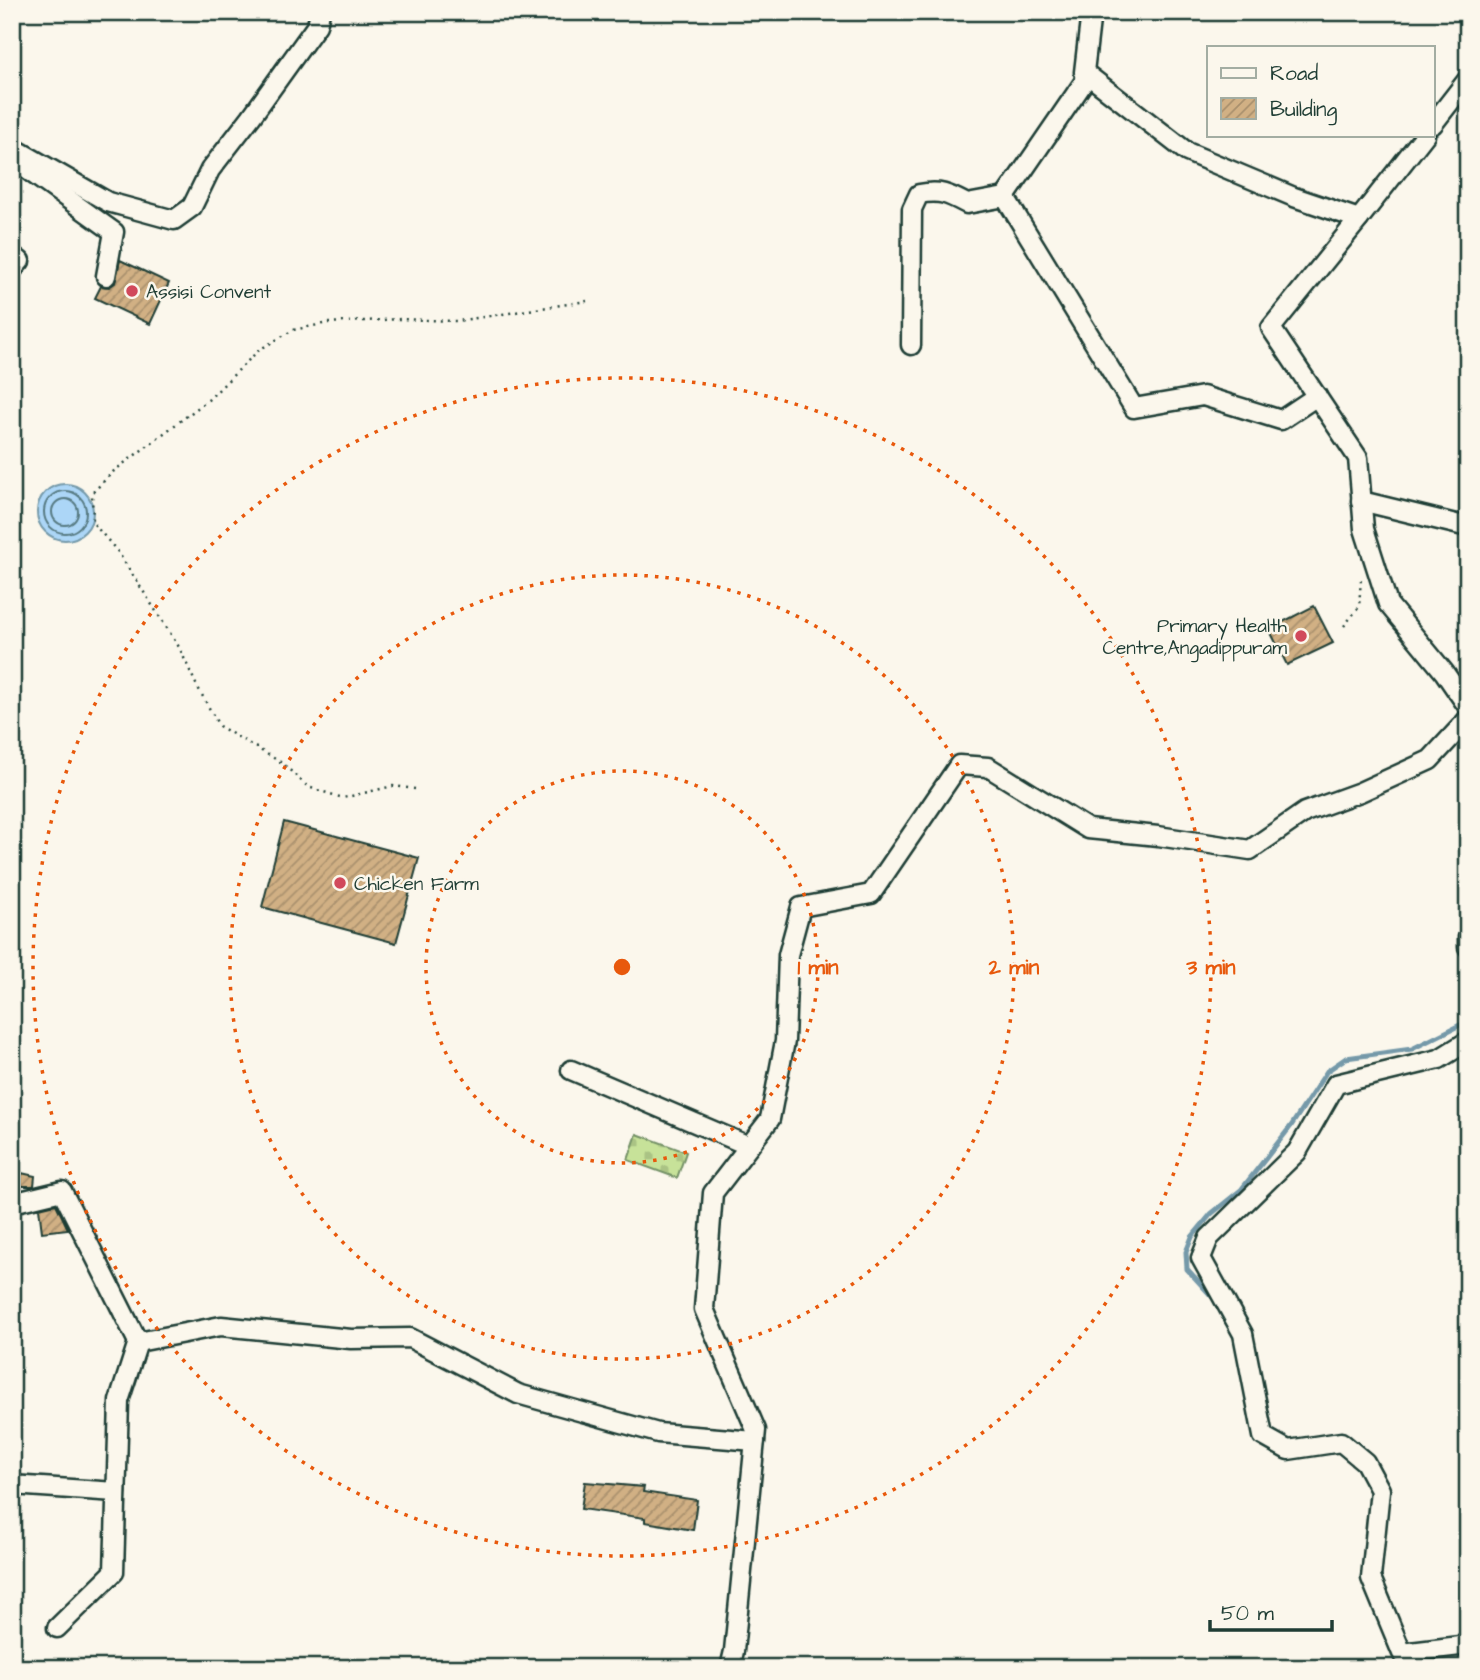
<svg xmlns="http://www.w3.org/2000/svg" width="1480" height="1680" viewBox="0 0 1480 1680" font-family="'Architects Daughter',sans-serif">
  <style>
    .cemetery { fill: url(#cemetery-stones); stroke: #739066; stroke-width: 2 }
    .water { fill: #acd6f7; stroke: #7499a9; stroke-width: 2 }
    .lines { fill: none; stroke-linecap: round; stroke-linejoin: round }
    .shore { stroke: #577a82; stroke-width: 2 }
    .stream { stroke: #7499a9; stroke-width: 5 }
    .building { fill: url(#building-hatch); stroke: #1f3d34; stroke-width: 2 }
    .minor-casing { stroke: #1f3d34; stroke-width: 23 }
    .path { stroke: #1f3d34; stroke-width: 2.5; stroke-dasharray: 2 5; stroke-linecap: butt }
    .minor { stroke: #fbf7ec; stroke-width: 18 }
    .ring { fill: none; stroke: #e8590c; stroke-width: 3.5; stroke-dasharray: 3.5 7 }
    .poi-dot { fill: #d1495b; stroke: #fbf7ec; stroke-width: 2.5 }
    .labels { text-anchor: middle; stroke-width: 5; stroke-linejoin: round; paint-order: stroke }
    .poi-label { font-size: 19px; fill: #1f3d34; stroke: #fbf7ec; text-anchor: start }
    .centre { fill: #e8590c; stroke: #fbf7ec; stroke-width: 3.5 }
    .ring-label { font-size: 21px; text-anchor: middle; font-weight: bold; fill: #e8590c; stroke: #fbf7ec; stroke-width: 5; stroke-linejoin: round; paint-order: stroke }
  </style>
  <defs>
    <pattern id="cemetery-stones" width="16" height="16" patternUnits="userSpaceOnUse" patternTransform="scale(1.75)"><rect width="16" height="16" fill="#c7e299"/><path d="M2 7V4a2 2 0 0 1 4 0v3zM10 15v-3a2 2 0 0 1 4 0v3z" fill="#aac384"/></pattern>
    <pattern id="building-hatch" width="6" height="6" patternUnits="userSpaceOnUse" patternTransform="scale(1.75)"><rect width="6" height="6" fill="#d1b084"/><path d="M-1 1l2-2M0 6l6-6M5 7l2-2" fill="none" stroke="#a9906d"/></pattern>
  </defs>
  <rect width="100%" height="100%" fill="#fbf7ec"/>
  <filter id="ink" filterUnits="userSpaceOnUse"><feTurbulence type="fractalNoise" baseFrequency=".0143" numOctaves="2"/><feDisplacementMap in="SourceGraphic" scale="14" xChannelSelector="R" yChannelSelector="G"/><feConvolveMatrix kernelMatrix="1 2 1 2 8 2 1 2 1" color-interpolation-filters="sRGB"/></filter>
  <g filter="url(#ink)">
    <!-- cemetery -->
    <path class="cemetery" d="M 637,1134 L 686,1152 L 677,1178 L 628,1160 Z"/>
    <!-- water -->
    <circle class="water" cx="65" cy="512" r="28"/>
    <g class="lines">
      <!-- shore -->
      <g class="shore">
        <circle cx="65" cy="512" r="21"/>
        <circle cx="65" cy="512" r="13"/>
      </g>
      <!-- stream -->
      <path class="stream" d="M 1217,1302 L 1187,1269 L 1186,1252 L 1192,1237 L 1211,1214 L 1241,1190 L 1291,1126 L 1327,1071 L 1346,1058 L 1412,1049 L 1468,1021"/>
    </g>
    <!-- building -->
    <g class="building">
      <path d="M 120,260 L 169,283 L 150,324 L 95,298 L 101,286 L 109,287 L 115,283 Z"/>
      <path d="M 1314,606 L 1333,643 L 1287,665 L 1269,629 Z"/>
      <path d="M 284,822 L 419,858 L 396,943 L 262,907 Z"/>
      <path d="M 17,1172 L 35,1176 L 34,1186 L 15,1186 Z"/>
      <path d="M 56,1204 L 68,1229 L 42,1232 L 39,1208 Z"/>
      <path d="M 585,1482 L 644,1487 L 643,1492 L 697,1500 L 693,1530 L 645,1522 L 645,1518 L 581,1509 Z"/>
    </g>
    <g class="lines">
      <defs>
        <g id="minor">
          <path d="M 1091,12 L 1084,72 L 1187,152 L 1294,197 L 1359,219 L 1271,328 L 1358,458 L 1364,529 L 1388,604 L 1444,672 L 1468,707"/>
          <path d="M 1088,76 L 1005,197 L 1134,408 L 1203,396 L 1281,420 L 1317,396"/>
          <path d="M 1433,124 L 1468,79"/>
          <path d="M 12,147 L 108,202 L 174,220 L 192,207 L 210,170 L 251,117 L 317,25 L 320,12"/>
          <path d="M 12,159 L 114,232 L 106,276"/>
          <path d="M 1359,219 L 1425,135"/>
          <path d="M 12,255 L 20,261 L 12,270"/>
          <path d="M 911,345 L 912,209 L 919,194 C 941,190 948,194 967,204 L 1005,197"/>
          <path d="M 1361,501 L 1468,527"/>
          <path d="M 1468,938 L 1468,947"/>
          <path d="M 1468,1041 L 1439,1059 L 1336,1084 L 1297,1152 L 1209,1238 L 1201,1258 L 1243,1334 L 1263,1436 L 1288,1450 L 1341,1442 L 1365,1462 L 1380,1490 L 1371,1578 L 1402,1653 L 1468,1645"/>
          <path d="M 571,1070 L 749,1146"/>
          <path d="M 12,1203 L 62,1191 L 138,1342 L 221,1326 L 351,1339 L 410,1338 L 518,1394 L 658,1433 L 755,1441"/>
          <path d="M 12,1485 L 116,1492"/>
          <path d="M 57,1628 L 114,1572 L 119,1401 L 138,1342"/>
          <path d="M 730,1668 L 734,1651 L 756,1430 L 704,1309 L 713,1193 L 770,1119 L 785,1041 L 788,955 L 801,907 L 871,894 L 959,765 L 988,767 L 1088,829 L 1158,836 L 1250,850 L 1305,812 L 1360,792 L 1430,760 L 1468,719"/>
        </g>
      </defs>
      <!-- minor casing -->
      <use href="#minor" class="minor-casing"/>
      <!-- path -->
      <g class="path">
        <path d="M 1344,626 L 1359,607 L 1361,578"/>
        <path d="M 415,789 L 393,786 L 343,798 L 308,787 L 282,763 L 219,726 L 196,684 L 179,647 L 118,552 L 93,523 L 92,493 L 114,471 L 208,400 L 259,350 L 293,330 L 328,323 L 401,319 L 457,321 L 587,301"/>
      </g>
      <!-- minor -->
      <use href="#minor" class="minor"/>
    </g>
  </g>
  <!-- distance rings -->
  <g class="ring">
    <circle cx="622" cy="967" r="196"/>
    <circle cx="622" cy="967" r="392"/>
    <circle cx="622" cy="967" r="589"/>
  </g>
  <!-- markers -->
  <g class="poi-dot">
    <circle cx="132" cy="291" r="7"/>
    <circle cx="1301" cy="636" r="7"/>
    <circle cx="340" cy="883" r="7"/>
  </g>
  <g class="labels">
    <!-- poi labels -->
    <g class="poi-label">
      <text x="146" y="298">Assisi Convent</text>
      <text x="1287" y="632" text-anchor="end">Primary Health<tspan x="1287" dy="22">Centre,Angadippuram</tspan></text>
      <text x="354" y="890">Chicken Farm</text>
    </g>
  </g>
  <circle cx="622" cy="967" r="10" class="centre"/>
  <g class="ring-label">
    <text x="818" y="974">1 min</text>
    <text x="1014" y="974">2 min</text>
    <text x="1211" y="974">3 min</text>
  </g>
  <!-- margin -->
  <rect width="1480" height="1680" fill="none" stroke="#fbf7ec" stroke-width="42"/>
  <rect x="21" y="21" width="1438" height="1638" fill="none" stroke="#1f3d34" stroke-width="2.5" filter="url(#ink)"/>
  <!-- legend -->
  <rect x="1207" y="46" width="228" height="91" fill="#fbf7ec" stroke="#a3ada2" stroke-width="2"/>
  <rect x="1221" y="68" width="35" height="10" fill="#fbf7ec" stroke="#a3ada2" stroke-width="2"/>
  <text x="1270" y="80" font-size="21" fill="#1f3d34">Road</text>
  <rect x="1221" y="98" width="35" height="21" fill="url(#building-hatch)" stroke="#a3ada2" stroke-width="2"/>
  <text x="1270" y="116" font-size="21" fill="#1f3d34">Building</text>
  <!-- scale -->
  <path d="M1210 1620v10h122v-10" fill="none" stroke="#1f3d34" stroke-width="3.5"/>
  <text x="1221" y="1620" font-size="21" fill="#1f3d34" stroke="#fbf7ec" stroke-width="5" paint-order="stroke">50 m</text>
</svg>
